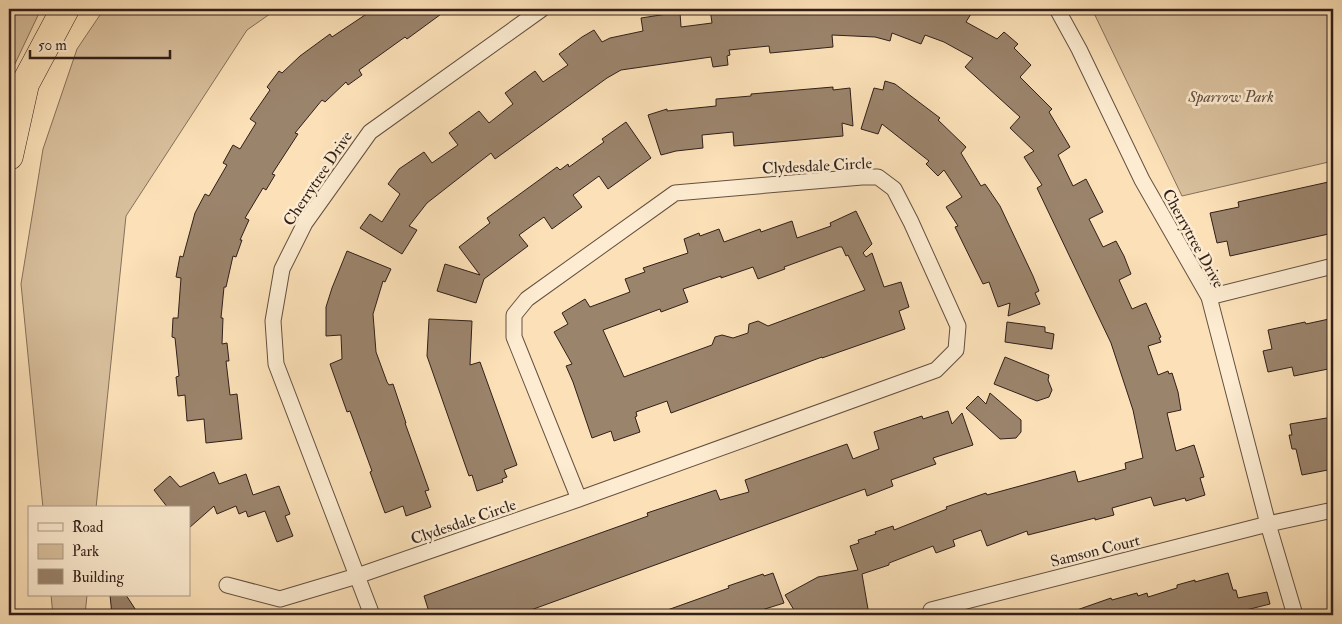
<svg xmlns="http://www.w3.org/2000/svg" width="1342" height="624" viewBox="0 0 1342 624" font-family="'IM FELL Double Pica',serif">
  <style>
    .green { fill: #d9c09d; stroke: #85705b }
    .building { fill: #9b846c; stroke: #311f19; fill-rule: evenodd }
    .lines { fill: none; stroke-linecap: round; stroke-linejoin: round }
    .street-casing { stroke: #645041; stroke-width: 17 }
    .highway-casing { stroke: #311f19; stroke-width: 29 }
    .street { stroke: #fdecd1; stroke-width: 15 }
    .highway { stroke: #fce1b8; stroke-width: 28 }
    .labels { text-anchor: middle; stroke-width: 5; stroke-linejoin: round; paint-order: stroke }
    .park-label { font-size: 16px; font-style: italic; fill: #634f41; stroke: #fdecd1 }
    .street-label { font-size: 16px; fill: #311f19; stroke: #fdecd1 }
  </style>
  <rect width="100%" height="100%" fill="#fce1b8"/>
  <filter id="stains"><feTurbulence type="fractalNoise" baseFrequency=".004" numOctaves="4"/><feColorMatrix values="0 0 0 0 .2 0 0 0 0 .09 0 0 0 0 .02 0 0 0 .5 -.17"/></filter>
  <radialGradient id="worn" r=".72"><stop offset=".6" stop-color="#630" stop-opacity="0"/><stop offset="1" stop-color="#630" stop-opacity=".3"/></radialGradient>
  <!-- green -->
  <g class="green">
    <path d="M 9,9 L 41,9 L 12,70 L 9,84 Z"/>
    <path d="M 104,9 L 277,9 L 247,30 L 126,216 L 96,508 L 43,508 L 21,284 L 43,149 L 77,49 Z"/>
    <path d="M 1092,9 L 1333,9 L 1333,161 L 1182,196 Z"/>
    <path d="M 51,595 L 87,595 L 85,615 L 53,615 Z"/>
  </g>
  <!-- building -->
  <g class="building">
    <path d="M 374,9 L 448,9 L 407,39 L 405,37 L 359,70 L 362,75 L 348,85 L 346,82 L 325,102 L 322,100 L 295,133 L 298,134 L 272,174 L 275,175 L 266,190 L 263,188 L 245,218 L 249,220 L 240,240 L 242,240 L 236,257 L 233,256 L 226,287 L 224,287 L 221,318 L 223,318 L 222,344 L 227,343 L 229,361 L 226,361 L 230,395 L 237,394 L 242,439 L 206,443 L 204,419 L 187,421 L 185,395 L 178,396 L 176,377 L 179,376 L 175,338 L 172,337 L 173,318 L 178,318 L 181,278 L 176,277 L 180,256 L 183,257 L 195,213 L 205,194 L 209,196 L 227,165 L 223,163 L 233,145 L 240,149 L 256,123 L 250,119 L 270,90 L 267,87 L 279,71 L 282,73 L 300,56 L 330,34 L 332,37 Z"/>
    <path d="M 710,9 L 818,9 L 818,12 L 855,9 L 974,9 L 966,22 L 997,39 L 1004,32 L 1018,44 L 1014,48 L 1031,65 L 1020,77 L 1052,109 L 1049,112 L 1070,147 L 1058,155 L 1073,186 L 1086,179 L 1103,212 L 1089,219 L 1103,247 L 1116,241 L 1124,256 L 1131,274 L 1119,280 L 1132,309 L 1146,303 L 1161,337 L 1159,338 L 1161,342 L 1148,346 L 1158,375 L 1168,371 L 1169,374 L 1172,373 L 1178,392 L 1181,410 L 1167,413 L 1176,451 L 1194,445 L 1204,477 L 1200,478 L 1205,495 L 1186,501 L 1185,498 L 1154,506 L 1151,497 L 1112,508 L 1114,515 L 1095,520 L 1095,518 L 1028,535 L 1027,531 L 987,546 L 981,530 L 953,540 L 955,546 L 936,553 L 933,546 L 889,563 L 889,565 L 862,574 L 869,615 L 797,615 L 785,595 L 818,577 L 858,570 L 850,546 L 859,543 L 858,540 L 876,534 L 875,532 L 893,526 L 894,530 L 947,509 L 946,507 L 986,493 L 987,495 L 1075,471 L 1078,482 L 1126,469 L 1125,463 L 1143,458 L 1133,410 L 1111,343 L 1037,188 L 1042,185 L 1024,157 L 1034,151 L 1010,128 L 1020,117 L 965,67 L 973,58 L 944,42 L 925,35 L 921,44 L 892,33 L 890,41 L 875,37 L 832,35 L 833,47 L 770,53 L 769,46 L 729,50 L 730,55 L 727,56 L 728,65 L 713,67 L 711,57 L 621,70 L 607,78 L 495,159 L 491,153 L 427,203 L 409,226 L 417,230 L 402,254 L 360,228 L 370,214 L 382,222 L 400,194 L 388,184 L 399,169 L 424,152 L 432,163 L 458,145 L 449,133 L 479,111 L 489,123 L 513,104 L 505,93 L 535,71 L 543,82 L 568,65 L 559,54 L 582,37 L 594,30 L 602,42 L 610,38 L 643,31 L 641,18 L 680,12 L 681,27 L 712,23 Z"/>
    <path d="M 885,81 L 895,84 L 940,118 L 938,120 L 966,147 L 961,153 L 981,186 L 985,184 L 1000,206 L 1033,276 L 1039,291 L 1035,293 L 1040,304 L 1008,316 L 1010,303 L 998,307 L 989,282 L 983,284 L 955,227 L 958,226 L 946,207 L 962,197 L 944,170 L 938,176 L 926,164 L 929,161 L 882,124 L 878,134 L 861,129 L 874,88 L 883,90 Z"/>
    <path d="M 833,87 L 833,90 L 850,88 L 853,126 L 842,123 L 843,136 L 734,146 L 733,132 L 702,135 L 703,148 L 676,151 L 661,155 L 648,115 L 667,109 L 667,111 L 716,106 L 716,99 L 751,96 L 751,94 Z"/>
    <path d="M 626,122 L 651,158 L 608,189 L 599,176 L 573,195 L 582,207 L 552,229 L 544,217 L 519,235 L 528,246 L 484,279 L 476,303 L 437,291 L 445,264 L 480,275 L 459,247 L 490,223 L 487,218 L 557,167 L 560,170 L 568,164 L 569,167 L 604,142 L 602,139 Z"/>
    <path d="M 1333,181 L 1333,233 L 1230,256 L 1227,241 L 1217,243 L 1210,213 L 1239,207 L 1238,202 Z"/>
    <path d="M 856,211 L 872,244 L 863,253 L 866,257 L 872,253 L 884,287 L 901,282 L 909,307 L 899,311 L 905,329 L 822,358 L 822,357 L 671,413 L 667,401 L 636,412 L 637,416 L 635,417 L 640,432 L 614,441 L 611,431 L 592,438 L 573,382 L 566,366 L 572,364 L 554,332 L 568,324 L 562,313 L 585,299 L 590,307 L 630,292 L 625,279 L 645,272 L 643,268 L 688,253 L 684,239 L 699,233 L 700,236 L 719,229 L 724,242 L 760,229 L 761,232 L 792,221 L 797,238 L 831,226 L 830,223 ZM 839,247 L 842,247 L 846,256 L 848,255 L 865,290 L 768,326 L 758,321 L 749,324 L 748,333 L 733,338 L 722,335 L 715,337 L 712,345 L 624,377 L 603,330 L 660,309 L 661,312 L 688,302 L 683,289 L 721,276 L 721,278 L 753,267 L 758,279 L 785,269 L 784,267 Z"/>
    <path d="M 347,251 L 391,269 L 385,282 L 383,281 L 373,314 L 376,352 L 387,382 L 389,385 L 393,384 L 406,423 L 405,423 L 429,490 L 425,491 L 431,507 L 406,516 L 403,506 L 385,513 L 370,472 L 372,471 L 350,411 L 347,412 L 330,364 L 342,359 L 341,335 L 326,336 L 326,307 L 332,288 Z"/>
    <path d="M 429,319 L 472,321 L 470,365 L 480,362 L 517,465 L 504,470 L 507,477 L 502,479 L 503,482 L 477,491 L 472,475 L 469,476 L 427,356 Z"/>
    <path d="M 1329,319 L 1333,336 L 1333,368 L 1294,376 L 1292,367 L 1268,372 L 1263,351 L 1272,349 L 1268,330 L 1305,322 L 1306,324 Z"/>
    <path d="M 1007,322 L 1045,327 L 1045,332 L 1054,334 L 1052,349 L 1005,342 Z"/>
    <path d="M 1005,357 L 1049,375 L 1048,380 L 1052,390 L 1049,397 L 1037,401 L 994,384 Z"/>
    <path d="M 990,393 L 1021,420 L 1021,432 L 1016,438 L 1000,439 L 966,408 L 978,396 L 986,404 Z"/>
    <path d="M 948,411 L 952,424 L 962,413 L 973,445 L 933,458 L 936,464 L 891,480 L 893,486 L 867,496 L 865,489 L 517,615 L 430,615 L 424,596 L 648,516 L 647,513 L 716,490 L 720,500 L 749,492 L 745,480 L 847,444 L 853,459 L 879,449 L 874,432 L 922,416 L 923,419 Z"/>
    <path d="M 1333,417 L 1333,469 L 1302,475 L 1296,449 L 1292,449 L 1289,435 L 1292,435 L 1290,424 Z"/>
    <path d="M 214,472 L 219,484 L 246,474 L 253,495 L 279,486 L 290,514 L 285,516 L 293,536 L 277,542 L 265,511 L 248,517 L 246,511 L 239,514 L 236,506 L 217,514 L 214,506 L 189,528 L 189,508 L 168,508 L 154,490 L 170,476 L 180,487 Z"/>
    <path d="M 773,573 L 784,603 L 746,615 L 659,615 L 659,613 L 729,588 L 728,586 L 763,574 L 764,576 Z"/>
    <path d="M 1228,573 L 1233,590 L 1236,590 L 1238,598 L 1267,592 L 1270,604 L 1242,611 L 1243,615 L 1074,615 L 1074,611 L 1111,598 L 1112,600 L 1137,593 L 1138,596 L 1147,593 L 1148,597 L 1177,588 L 1177,585 L 1195,580 L 1195,582 Z"/>
    <path d="M 110,595 L 126,595 L 139,615 L 112,615 Z"/>
  </g>
  <g class="lines">
    <defs>
      <g id="street">
        <path d="M 1057,9 L 1079,49 L 1142,180 L 1209,297 L 1268,524 L 1295,615"/>
        <path d="M 1209,297 L 1333,266"/>
        <path d="M 227,585 L 280,599 L 357,576 L 579,499 L 936,370 L 956,350 L 958,326 L 911,222 L 894,189 L 878,177 L 862,177 L 675,193 L 527,299 L 514,315 L 514,337 L 579,499"/>
        <path d="M 931,610 L 1268,524 L 1333,510"/>
        <path d="M 372,615 L 276,364 L 273,321 L 282,269 L 305,223 L 370,132 L 542,9"/>
      </g>
      <path id="highway" d="M 9,156 L 25,84 L 65,9"/>
    </defs>
    <!-- street casing -->
    <use href="#street" class="street-casing"/>
    <!-- highway casing -->
    <use href="#highway" class="highway-casing"/>
    <!-- street -->
    <use href="#street" class="street"/>
    <!-- highway -->
    <use href="#highway" class="highway"/>
  </g>
  <g class="labels">
    <!-- park labels -->
    <g class="park-label">
      <text x="1231" y="102">Sparrow Park</text>
    </g>
    <!-- street labels -->
    <g class="street-label">
      <text transform="translate(817 165) rotate(-3)" y="6">Clydesdale Circle</text>
      <text transform="translate(317 178) rotate(-56)" y="6">Cherrytree Drive</text>
      <text transform="translate(1194 238) rotate(61)" y="6">Cherrytree Drive</text>
      <text transform="translate(463 521) rotate(-19)" y="6">Clydesdale Circle</text>
      <text transform="translate(1095 550) rotate(-14)" y="6">Samson Court</text>
    </g>
  </g>
  <!-- margin -->
  <rect width="1342" height="624" fill="none" stroke="#fce1b8" stroke-width="30"/>
  <rect x="10" y="10" width="1322" height="604" fill="none" stroke="#311f19" stroke-width="2.5"/>
  <rect x="15" y="15" width="1312" height="594" fill="none" stroke="#311f19"/>
  <!-- legend -->
  <rect x="28" y="506" width="162" height="90" fill="#fdecd1" stroke="#ab9a87"/>
  <rect x="38" y="523" width="25" height="8" fill="#fdecd1" stroke="#ab9a87"/>
  <text x="72" y="532" font-size="15" fill="#311f19">Road</text>
  <rect x="38" y="544" width="25" height="15" fill="#d9c09d" stroke="#ab9a87"/>
  <text x="72" y="556" font-size="15" fill="#311f19">Park</text>
  <rect x="38" y="569" width="25" height="15" fill="#9b846c" stroke="#ab9a87"/>
  <text x="72" y="582" font-size="15" fill="#311f19">Building</text>
  <!-- scale -->
  <path d="M30 50v8h140v-8" fill="none" stroke="#311f19" stroke-width="2.5"/>
  <text x="38" y="50" font-size="15" fill="#311f19" stroke="#fdecd1" stroke-width="4" paint-order="stroke">50 m</text>
  <rect width="100%" height="100%" filter="url(#stains)"/>
  <rect width="100%" height="100%" fill="url(#worn)"/>
</svg>
